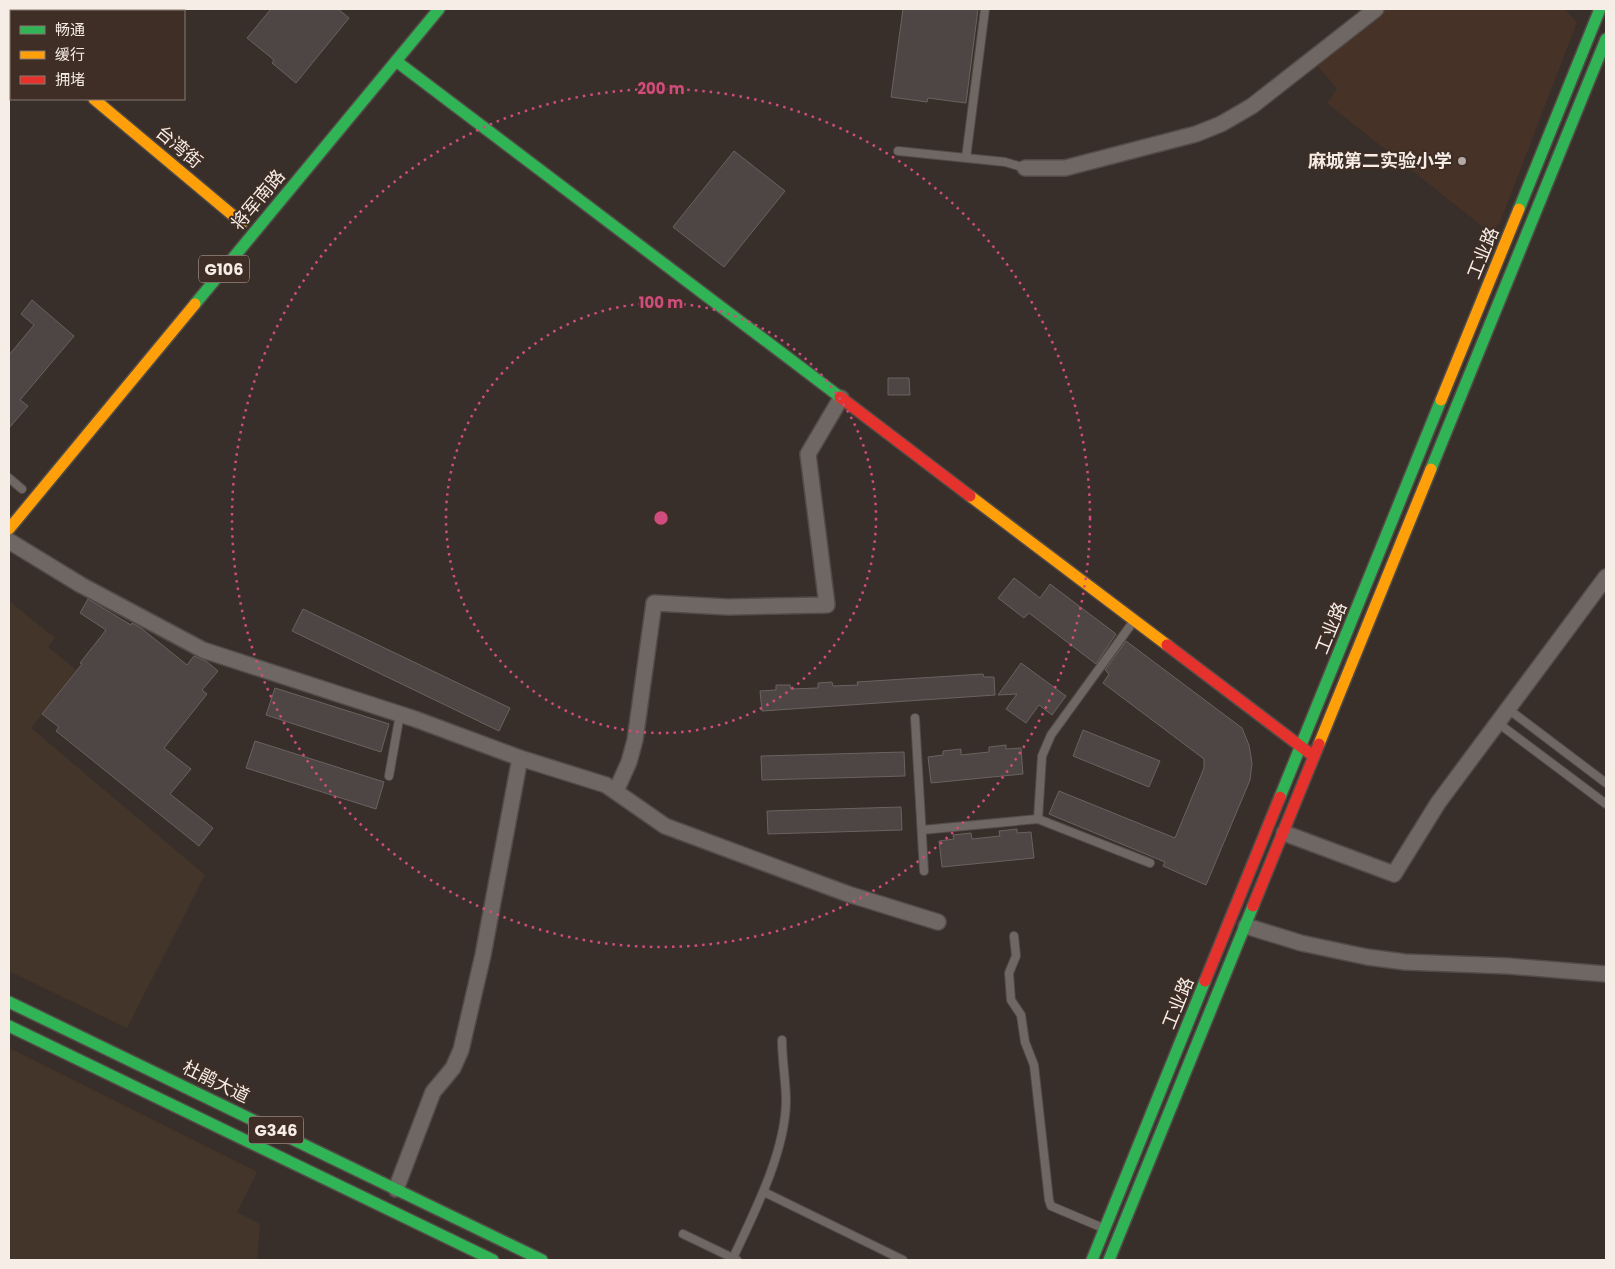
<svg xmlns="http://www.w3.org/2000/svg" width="1615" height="1269" viewBox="0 0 1615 1269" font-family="Poppins,'Noto Sans SC',sans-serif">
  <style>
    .commercial { fill: #44352a }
    .built { fill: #463227 }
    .building { fill: #4e4644; stroke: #6b6260 }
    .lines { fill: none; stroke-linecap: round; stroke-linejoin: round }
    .lane-casing { stroke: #524b47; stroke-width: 10 }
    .street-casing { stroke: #524b47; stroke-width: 18 }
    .fast-casing { stroke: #524b47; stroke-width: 14 }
    .slow-casing { stroke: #524b47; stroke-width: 14 }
    .jam-casing { stroke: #524b47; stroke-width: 14 }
    .lane { stroke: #6f6763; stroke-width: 8 }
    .street { stroke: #6f6763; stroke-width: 15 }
    .fast { stroke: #30b455; stroke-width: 11 }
    .slow { stroke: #ff9f0a; stroke-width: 11 }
    .jam { stroke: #e5322d; stroke-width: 11 }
    .ring { fill: none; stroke: #cf4d7e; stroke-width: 2.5; stroke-dasharray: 2.5 5 }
    .poi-dot { fill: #b4aaa5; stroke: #3e2e25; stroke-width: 2 }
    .labels { text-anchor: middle; stroke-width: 4; stroke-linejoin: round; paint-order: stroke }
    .shield { fill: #3e2e25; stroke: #c0b4ad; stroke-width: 1 }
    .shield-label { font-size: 16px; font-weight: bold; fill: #f7ede7 }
    .street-label { font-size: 18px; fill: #f7ede7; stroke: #3e2e25 }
    .poi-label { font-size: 18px; font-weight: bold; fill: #f7ede7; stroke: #3e2e25; text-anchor: end }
    .centre { fill: #cf4d7e; stroke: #3e2e25; stroke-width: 2.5 }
    .ring-label { font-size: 15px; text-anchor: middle; font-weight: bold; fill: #cf4d7e; stroke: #3e2e25; stroke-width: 4; stroke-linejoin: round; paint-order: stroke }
  </style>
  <rect width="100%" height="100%" fill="#382f2b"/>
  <!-- commercial -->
  <g class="commercial">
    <path d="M 9,601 L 55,638 L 48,647 L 76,670 L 31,728 L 205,875 L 127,1028 L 9,971 Z"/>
    <path d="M 9,1048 L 257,1172 L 237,1212 L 260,1224 L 257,1260 L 9,1260 Z"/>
  </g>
  <!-- built -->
  <path class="built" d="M 1387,9 L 1564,9 L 1577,22 L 1501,220 L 1492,234 L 1327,103 L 1337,89 L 1318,66 Z"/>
  <!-- building -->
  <g class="building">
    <path d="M 271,9 L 338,9 L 349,18 L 296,83 L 272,63 L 274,60 L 247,38 Z"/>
    <path d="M 903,9 L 978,9 L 966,103 L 928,98 L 927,102 L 891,97 Z"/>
    <path d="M 734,151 L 785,191 L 724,267 L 673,227 Z"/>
    <path d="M 32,300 L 74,336 L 20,400 L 28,406 L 9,428 L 9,355 L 34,325 L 21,314 Z"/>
    <path d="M 888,378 L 909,378 L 910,395 L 888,395 Z"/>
    <path d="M 1014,578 L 1040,598 L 1050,584 L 1116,634 L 1096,664 L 1029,613 L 1024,618 L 998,598 Z"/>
    <path d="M 88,599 L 131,625 L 132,623 L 141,628 L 187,665 L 194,656 L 206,661 L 218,671 L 202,690 L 207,694 L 164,748 L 191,769 L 170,794 L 213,828 L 199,846 L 56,731 L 59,727 L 42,714 L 82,664 L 80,663 L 106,630 L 80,613 Z"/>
    <path d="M 303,609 L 510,708 L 499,731 L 292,631 Z"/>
    <path d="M 1126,641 L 1242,728 L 1249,745 L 1252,763 L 1250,780 L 1206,885 L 1163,866 L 1165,862 L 1049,814 L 1059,791 L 1175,838 L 1204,768 L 1204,759 L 1103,683 L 1109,674 L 1105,670 Z"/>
    <path d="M 1021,663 L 1066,696 L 1052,715 L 1039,705 L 1026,723 L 1006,709 L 1017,694 L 998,695 Z"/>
    <path d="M 983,674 L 984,677 L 994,677 L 995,695 L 762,711 L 760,691 L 776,690 L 776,685 L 790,685 L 791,689 L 818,688 L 818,683 L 832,682 L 833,686 L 858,685 L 857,682 Z"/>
    <path d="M 275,688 L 389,724 L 381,752 L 266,715 Z"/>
    <path d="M 1083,730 L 1160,761 L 1149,787 L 1073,756 Z"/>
    <path d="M 255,741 L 384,782 L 376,809 L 246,768 Z"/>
    <path d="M 1006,745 L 1006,749 L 1021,748 L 1023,774 L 931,783 L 928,757 L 943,755 L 943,751 L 961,749 L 961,755 L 989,752 L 989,747 Z"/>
    <path d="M 904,752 L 905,776 L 762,780 L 761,756 Z"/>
    <path d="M 901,807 L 902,830 L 768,834 L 767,811 Z"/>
    <path d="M 1017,829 L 1017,833 L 1031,832 L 1034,858 L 942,867 L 939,841 L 954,839 L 953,835 L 971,833 L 972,839 L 1000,836 L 999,831 Z"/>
  </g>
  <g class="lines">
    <defs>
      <g id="lane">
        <path d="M 898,151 L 1005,162 L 1025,168"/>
        <path d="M 966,158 L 985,9"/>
        <path d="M 9,478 L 22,489"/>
        <path d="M 1133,622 L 1051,735 L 1042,756 L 1038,819 L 1150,863"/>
        <path d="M 1508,709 L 1606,783"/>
        <path d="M 915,718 L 924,871"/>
        <path d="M 1498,723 L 1606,804"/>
        <path d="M 389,776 L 400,714"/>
        <path d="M 922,830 L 1038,819"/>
        <path d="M 1014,936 L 1016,956 L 1009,973 L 1011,1000 L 1021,1015 L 1025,1042 L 1034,1065 L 1049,1200 L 1051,1206 L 1103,1228"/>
        <path d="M 764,1192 L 903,1260"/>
        <path d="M 683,1234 L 737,1260"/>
        <path d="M 733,1258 C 754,1213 785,1153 786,1102 C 786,1081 782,1061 782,1040"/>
      </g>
      <g id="street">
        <path d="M 1025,168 L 1065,168 L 1196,134 L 1221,124 L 1252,106 L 1376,9"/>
        <path d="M 9,541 L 81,585 L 203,650 L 415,719 L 520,758 L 606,785 L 665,826 L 848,894 L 938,922"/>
        <path d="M 616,791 L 629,762 L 635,740 L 654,603 L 728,607 L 827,605 L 808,454 L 841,398"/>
        <path d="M 1284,833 L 1394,874 L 1438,803 L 1606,577"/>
        <path d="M 1246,926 L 1301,943 L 1367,957 L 1405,962 L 1508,966 L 1606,974"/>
        <path d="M 396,1189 L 433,1092 L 453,1068 L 461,1050 L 483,955 L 520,758"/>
      </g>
      <g id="fast">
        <path d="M 9,27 L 11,30"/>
        <path d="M 396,61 L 840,397"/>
        <path d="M 1519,209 L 1600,9"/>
        <path d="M 195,304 L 439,9"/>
        <path d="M 1431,469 L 1606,39"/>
        <path d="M 1280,797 L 1441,400"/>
        <path d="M 9,1002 L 542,1260"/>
        <path d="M 9,1026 L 493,1260"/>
        <path d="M 1092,1260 L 1205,981"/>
        <path d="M 1109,1260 L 1253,906"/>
      </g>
      <g id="slow">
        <path d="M 94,99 L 242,223"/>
        <path d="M 1441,400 L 1519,209"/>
        <path d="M 970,496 L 1167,645"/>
        <path d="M 9,529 L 195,304"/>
        <path d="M 1319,744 L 1431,469"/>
      </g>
      <g id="jam">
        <path d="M 840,397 L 970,496"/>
        <path d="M 1167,645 L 1312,755"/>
        <path d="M 1253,906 L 1319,744"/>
        <path d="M 1205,981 L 1280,797"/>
      </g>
    </defs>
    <!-- lane casing -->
    <use href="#lane" class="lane-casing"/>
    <!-- street casing -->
    <use href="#street" class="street-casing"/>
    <!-- fast casing -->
    <use href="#fast" class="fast-casing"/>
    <!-- slow casing -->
    <use href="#slow" class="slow-casing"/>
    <!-- jam casing -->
    <use href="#jam" class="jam-casing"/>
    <!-- lane -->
    <use href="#lane" class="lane"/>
    <!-- street -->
    <use href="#street" class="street"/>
    <!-- fast -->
    <use href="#fast" class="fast"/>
    <!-- slow -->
    <use href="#slow" class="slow"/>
    <!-- jam -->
    <use href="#jam" class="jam"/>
  </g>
  <!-- distance rings -->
  <g class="ring">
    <circle cx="661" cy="518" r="215"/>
    <circle cx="661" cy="518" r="429"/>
  </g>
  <!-- markers -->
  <circle class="poi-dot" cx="1462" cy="161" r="5"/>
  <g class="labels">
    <!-- shield labels -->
    <g class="shield">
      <rect x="199" y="255.5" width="50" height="27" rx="4"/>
      <rect x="248.5" y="1116.5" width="55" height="27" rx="4"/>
    </g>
    <g class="shield-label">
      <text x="224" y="275">G106</text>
      <text x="276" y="1136">G346</text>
    </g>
    <!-- street labels -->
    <g class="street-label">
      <text transform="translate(179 147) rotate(40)" y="6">台湾街</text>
      <text transform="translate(258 200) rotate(-50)" y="6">将军南路</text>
      <text transform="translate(1483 253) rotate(-68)" y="6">工业路</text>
      <text transform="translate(1331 628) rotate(-68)" y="6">工业路</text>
      <text transform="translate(1178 1003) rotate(-68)" y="6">工业路</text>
      <text transform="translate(216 1082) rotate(26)" y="6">杜鹃大道</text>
    </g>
    <!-- poi labels -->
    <g class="poi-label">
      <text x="1452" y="167">麻城第二实验小学</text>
    </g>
  </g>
  <circle cx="661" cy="518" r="8" class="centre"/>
  <g class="ring-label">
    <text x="661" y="94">200 m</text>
    <text x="661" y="308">100 m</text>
  </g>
  <!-- border -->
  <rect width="1615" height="1269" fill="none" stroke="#f7ede7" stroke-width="20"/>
  <!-- legend -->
  <rect x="10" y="10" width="175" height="90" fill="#3e2e25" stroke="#887a73"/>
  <rect x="20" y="26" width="25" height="8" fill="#30b455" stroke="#887a73"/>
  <text x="55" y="35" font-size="15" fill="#f7ede7">畅通</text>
  <rect x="20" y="51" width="25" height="8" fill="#ff9f0a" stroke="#887a73"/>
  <text x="55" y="60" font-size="15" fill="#f7ede7">缓行</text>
  <rect x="20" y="76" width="25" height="8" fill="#e5322d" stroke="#887a73"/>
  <text x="55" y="85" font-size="15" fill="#f7ede7">拥堵</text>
</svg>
